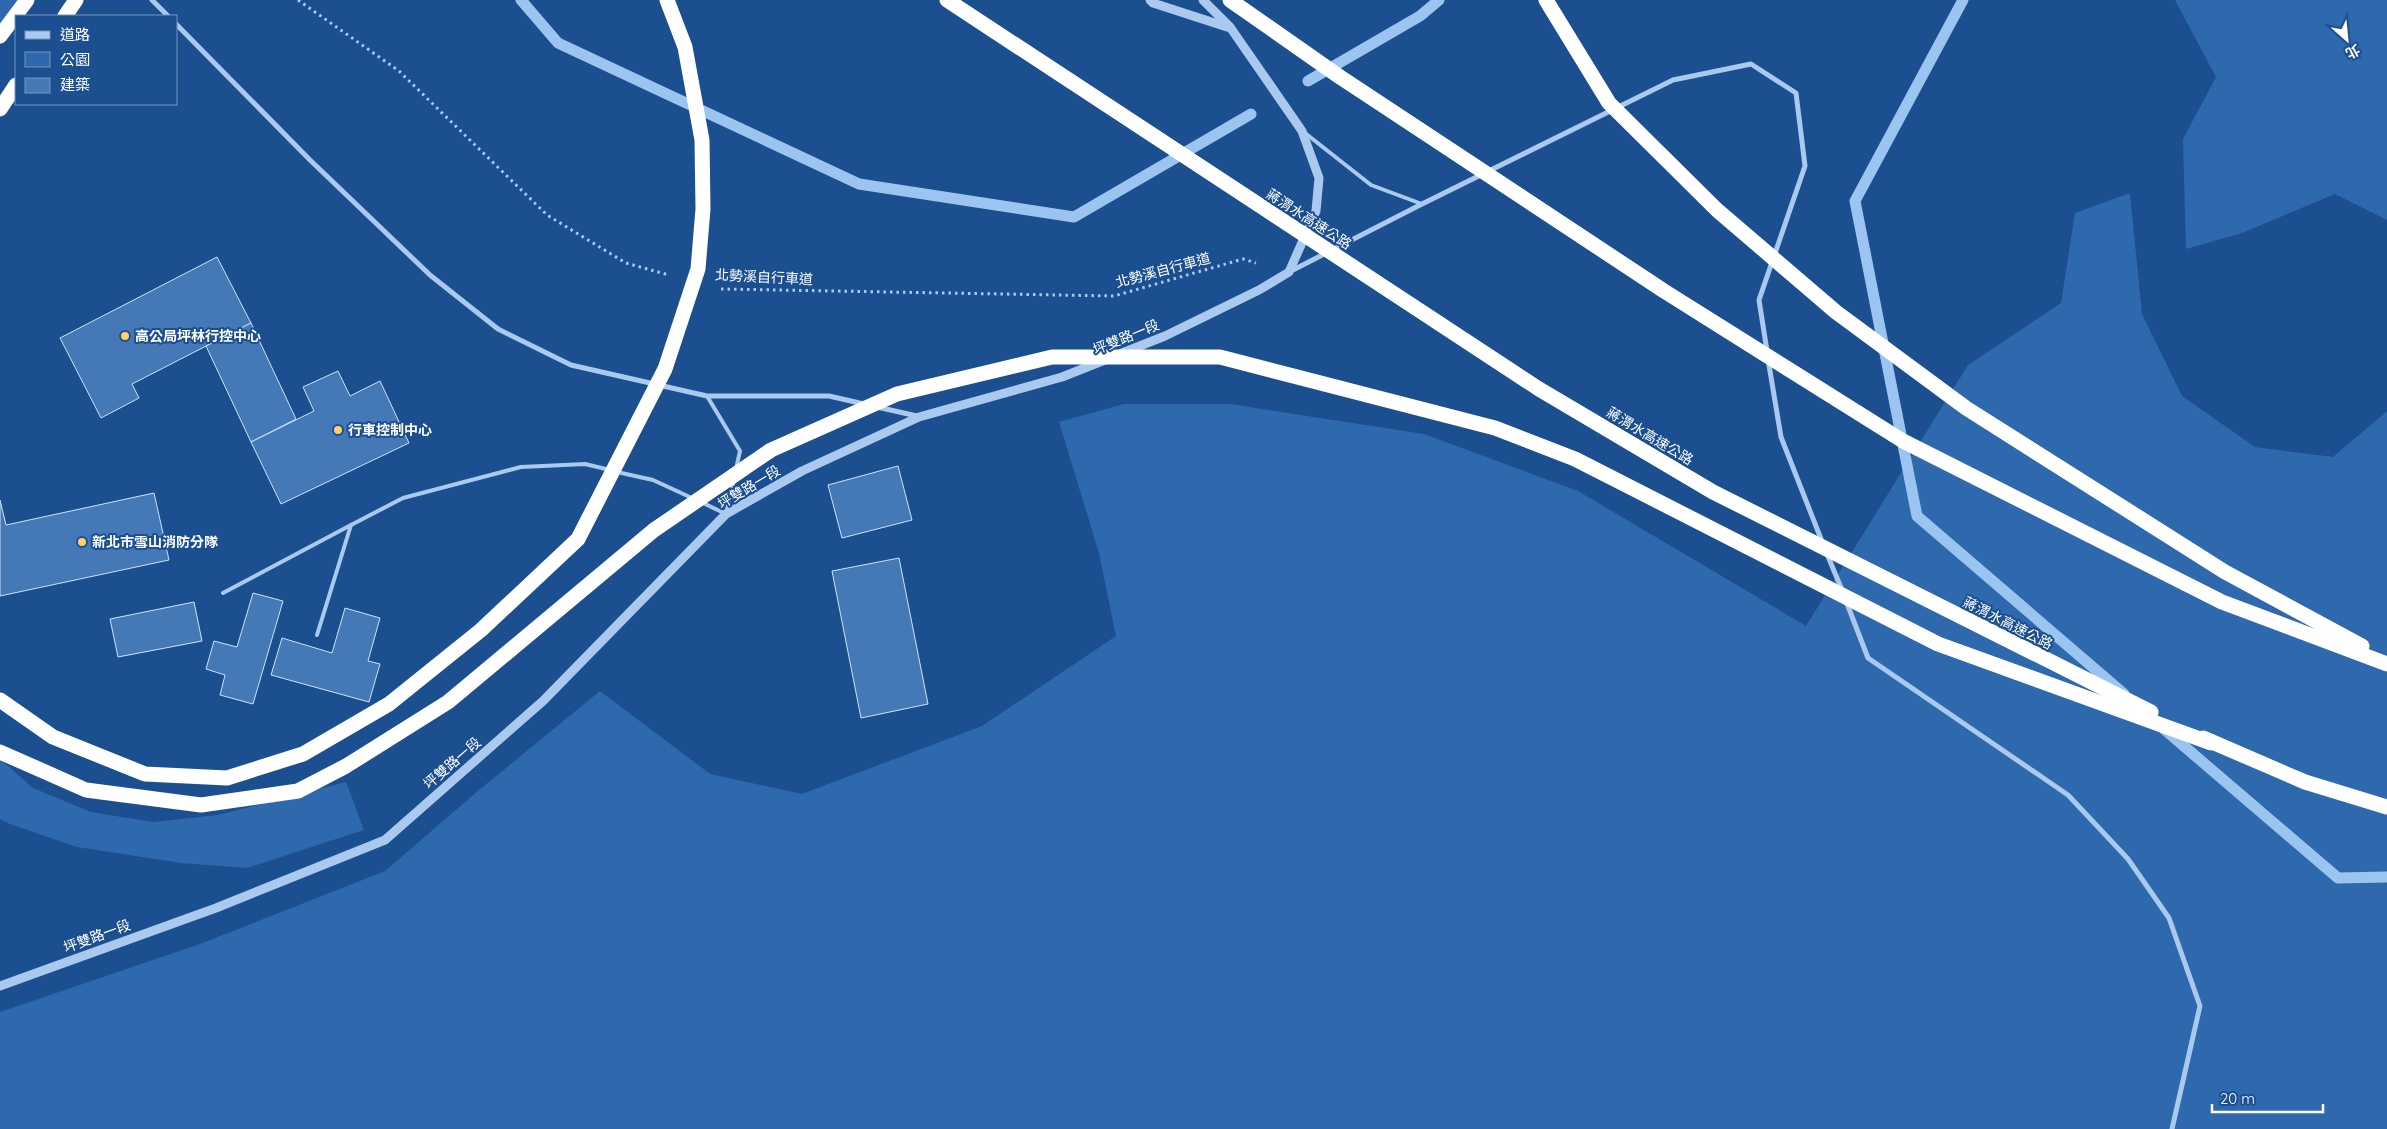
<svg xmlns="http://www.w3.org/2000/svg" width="2387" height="1129" viewBox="0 0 2387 1129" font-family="Quicksand,'Noto Sans TC',sans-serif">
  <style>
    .green { fill: #2e69ad }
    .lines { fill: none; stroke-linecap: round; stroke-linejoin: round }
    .stream { stroke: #9cc4f0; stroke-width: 11 }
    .building { fill: #4478b7; stroke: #cfe3fa }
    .path { stroke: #a9c9ee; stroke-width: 3; stroke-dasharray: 2.5 4; stroke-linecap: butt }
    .service { stroke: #a9c9ee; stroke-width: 4 }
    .minor { stroke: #a9c9ee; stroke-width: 5 }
    .tertiary { stroke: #a9c9ee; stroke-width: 9 }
    .motorway { stroke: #fff; stroke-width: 15 }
    .poi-dot { fill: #ffd166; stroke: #1b4f8f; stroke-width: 2 }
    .labels { text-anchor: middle; stroke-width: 4; stroke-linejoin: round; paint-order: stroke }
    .street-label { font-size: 14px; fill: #fff; stroke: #1b4f8f }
    .poi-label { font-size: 14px; font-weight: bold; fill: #fff; stroke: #1b4f8f; text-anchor: start }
  </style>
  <rect width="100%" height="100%" fill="#1b4f8f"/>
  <!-- green -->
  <g class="green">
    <path d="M 0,0 L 22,0 L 0,31 Z"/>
    <path d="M 2175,0 L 2387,0 L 2387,220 L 2335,194 L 2242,233 L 2186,249 L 2183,139 L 2216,77 Z"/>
    <path d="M 2130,193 L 2142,314 L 2182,396 L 2255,447 L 2333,457 L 2387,411 L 2387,1129 L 0,1129 L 0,1012 L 200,944 L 385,871 L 479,790 L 600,691 L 710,774 L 802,794 L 982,726 L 1116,636 L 1099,553 L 1059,422 L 1124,404 L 1230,404 L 1424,434 L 1578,491 L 1806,626 L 1968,365 L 2061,303 L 2075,213 Z"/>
    <path d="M 0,759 L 33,788 L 91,812 L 153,822 L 218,815 L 346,782 L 364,830 L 247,868 L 181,863 L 77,847 L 10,824 L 0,819 Z"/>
  </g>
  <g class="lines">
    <!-- stream -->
    <g class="stream">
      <path d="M 521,0 L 558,43 L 859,184 L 1074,217 L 1251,114"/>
      <path d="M 1963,0 L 1855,201 L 1917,516 L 2124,694"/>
      <path d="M 1308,81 L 1420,16 L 1439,0"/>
      <path d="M 2164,729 L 2338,878 L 2387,877"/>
    </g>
  </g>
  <!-- building -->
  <g class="building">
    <path d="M 217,257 L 251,323 L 132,384 L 139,398 L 101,418 L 60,338 Z"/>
    <path d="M 251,323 L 296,419 L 251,442 L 206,346 Z"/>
    <path d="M 338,371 L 350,396 L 380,381 L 409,443 L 281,504 L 251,442 L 314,411 L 303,387 Z"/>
    <path d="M 898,466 L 912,520 L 842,538 L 828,485 Z"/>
    <path d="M 154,493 L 169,560 L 0,596 L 0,500 L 6,525 Z"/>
    <path d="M 899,558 L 928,704 L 861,718 L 832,571 Z"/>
    <path d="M 253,593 L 283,601 L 253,704 L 220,695 L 225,675 L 206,669 L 214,641 L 237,647 Z"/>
    <path d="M 194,602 L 202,641 L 118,657 L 110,619 Z"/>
    <path d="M 345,608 L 380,618 L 368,661 L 380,664 L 369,702 L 271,675 L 282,638 L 332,653 Z"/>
  </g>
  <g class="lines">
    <!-- path -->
    <g class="path">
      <path d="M 298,0 L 399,71 L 547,215 L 626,263 L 669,275"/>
      <path d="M 721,289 L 1114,296 L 1243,259 L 1256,263"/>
    </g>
    <!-- service -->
    <g class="service">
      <path d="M 1305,133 L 1371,185 L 1422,204"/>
      <path d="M 707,396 L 740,451 L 736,469"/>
      <path d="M 617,472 L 653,480 L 692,498"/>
      <path d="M 701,502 L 726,514 L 734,480"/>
      <path d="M 223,593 L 351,525"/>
      <path d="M 317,635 L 351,525 L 403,498 L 521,467 L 585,464 L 610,470"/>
    </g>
    <!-- minor -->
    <g class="minor">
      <path d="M 152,0 L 168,16"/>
      <path d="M 176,24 L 310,160 L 430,275 L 498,329 L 571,365 L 707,396 L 829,396 L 864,404"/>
      <path d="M 1291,271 L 1422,204 L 1673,80 L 1751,64 L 1796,93 L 1805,166 L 1759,300 L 1767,351"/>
      <path d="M 1768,359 L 1781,437 L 1823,544"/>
      <path d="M 877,407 L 917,416"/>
      <path d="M 1827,554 L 1842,590"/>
      <path d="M 1846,601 L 1868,658 L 2068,795 L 2128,859 L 2169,918 L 2200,1006 L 2172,1129"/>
    </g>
    <!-- tertiary -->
    <g class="tertiary">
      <path d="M 1150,0 L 1153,3 L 1227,27"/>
      <path d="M 1122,353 L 1165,336 L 1259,290 L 1289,272 L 1316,211 L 1319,178 L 1302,131 L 1230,27 L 1203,0"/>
      <path d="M 0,986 L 216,908 L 385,840 L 543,701 L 726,514 L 802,471 L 919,417 L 1062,377 L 1105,360"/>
    </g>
    <!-- motorway -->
    <g class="motorway">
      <path d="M 947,0 L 1539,389 L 1713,492 L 2151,712"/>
      <path d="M 1230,0 L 1340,77 L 1664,291 L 1903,441 L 2222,602 L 2387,664"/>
      <path d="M 1546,0 L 1609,103 L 1717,210 L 1836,312 L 1966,408 L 2225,572 L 2362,646"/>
      <path d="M 65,16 L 76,0"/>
      <path d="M 0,36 L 27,0"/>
      <path d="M 0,109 L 16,85"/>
      <path d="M 0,700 L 53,737 L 145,774 L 227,778 L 303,754 L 389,704 L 481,630 L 578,539 L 665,369 L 698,269 L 703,209 L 702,140 L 685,47 L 667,0"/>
      <path d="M 2203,738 L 2305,782 L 2387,807"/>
      <path d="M 0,752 L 86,790 L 201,805 L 298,791 L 346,766 L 448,702 L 654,530 L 771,450 L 897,394 L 1052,357 L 1220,357 L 1495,428 L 1575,459 L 1938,644 L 2211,743"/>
    </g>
  </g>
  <!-- markers -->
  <g class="poi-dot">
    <circle cx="125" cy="336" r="5"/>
    <circle cx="338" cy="430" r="5"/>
    <circle cx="82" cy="542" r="5"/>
  </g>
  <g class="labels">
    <!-- street labels -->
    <g class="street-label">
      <text transform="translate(1309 219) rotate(33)" y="5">蔣渭水高速公路</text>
      <text transform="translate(1163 270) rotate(-15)" y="5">北勢溪自行車道</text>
      <text transform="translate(764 277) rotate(3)" y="5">北勢溪自行車道</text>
      <text transform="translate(1126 337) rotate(-22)" y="5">坪雙路一段</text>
      <text transform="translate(1650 436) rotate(31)" y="5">蔣渭水高速公路</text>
      <text transform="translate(749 487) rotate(-31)" y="5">坪雙路一段</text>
      <text transform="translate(2008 623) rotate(27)" y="5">蔣渭水高速公路</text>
      <text transform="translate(452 763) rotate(-41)" y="5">坪雙路一段</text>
      <text transform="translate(97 936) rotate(-20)" y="5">坪雙路一段</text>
    </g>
    <!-- poi labels -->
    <g class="poi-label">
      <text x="135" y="341">高公局坪林行控中心</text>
      <text x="348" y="435">行車控制中心</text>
      <text x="92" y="547">新北市雪山消防分隊</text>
    </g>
  </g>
  <!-- legend -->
  <rect x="15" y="15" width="162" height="90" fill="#1b4f8f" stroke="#7695bc"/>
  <rect x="25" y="31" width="25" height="8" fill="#a9c9ee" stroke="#7695bc"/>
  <text x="60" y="40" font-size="15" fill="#ffffff">道路</text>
  <rect x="25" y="52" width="25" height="15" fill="#2e69ad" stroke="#7695bc"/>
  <text x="60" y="65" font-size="15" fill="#ffffff">公園</text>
  <rect x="25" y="78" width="25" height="15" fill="#4478b7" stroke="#7695bc"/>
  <text x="60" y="90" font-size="15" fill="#ffffff">建築</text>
  <!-- north arrow -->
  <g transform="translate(2347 40) rotate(153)" stroke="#1b4f8f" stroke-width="4" paint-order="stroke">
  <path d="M0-4L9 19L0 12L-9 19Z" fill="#ffffff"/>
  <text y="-8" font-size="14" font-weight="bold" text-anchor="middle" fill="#ffffff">北</text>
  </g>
  <!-- scale -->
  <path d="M2212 1104v8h111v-8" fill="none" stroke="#ffffff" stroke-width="2.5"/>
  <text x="2220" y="1104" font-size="15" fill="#ffffff" stroke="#1b4f8f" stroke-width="4" paint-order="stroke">20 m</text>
</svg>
